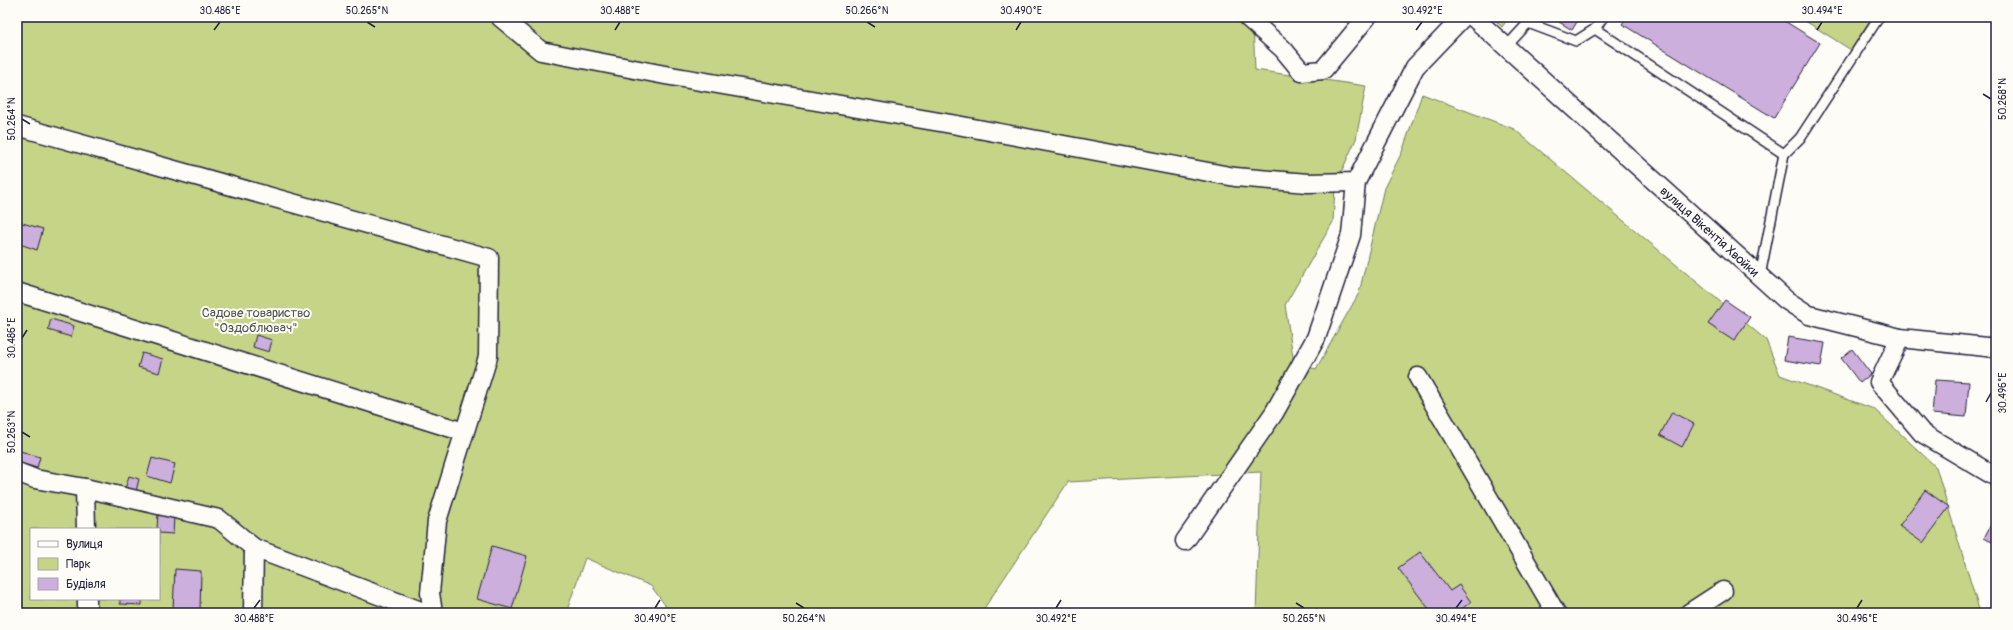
<svg xmlns="http://www.w3.org/2000/svg" width="2013" height="630" viewBox="0 0 2013 630" font-family="Pangolin,sans-serif">
  <style>
    .green { fill: #c6d487; stroke: #747b61; fill-rule: evenodd }
    .building { fill: #ccafdc; stroke: #22223b }
    .lines { fill: none; stroke-linecap: round; stroke-linejoin: round }
    .lane-casing { stroke: #22223b; stroke-width: 12 }
    .street-casing { stroke: #22223b; stroke-width: 21 }
    .lane { stroke: #fdfcf7; stroke-width: 9 }
    .street { stroke: #fdfcf7; stroke-width: 18 }
    .ticks { fill: none; stroke: #22223b; stroke-width: 1.5 }
    .labels { text-anchor: middle; stroke-width: 4; stroke-linejoin: round; paint-order: stroke }
    .street-label { font-size: 13px; fill: #22223b; stroke: #fdfcf7 }
    .park-label { font-size: 13px; fill: #535752; stroke: #fdfcf7 }
    .neatline { fill: none; stroke: #22223b; stroke-width: 1.5 }
    .ticks-label { font-size: 10px; text-anchor: middle; fill: #22223b }
  </style>
  <rect width="100%" height="100%" fill="#fdfcf7"/>
  <filter id="ink" filterUnits="userSpaceOnUse"><feTurbulence type="fractalNoise" baseFrequency=".025" numOctaves="2"/><feDisplacementMap in="SourceGraphic" scale="8" xChannelSelector="R" yChannelSelector="G"/><feConvolveMatrix kernelMatrix="1 2 1 2 8 2 1 2 1" color-interpolation-filters="sRGB"/></filter>
  <g filter="url(#ink)">
    <!-- green -->
    <g class="green">
      <path d="M 17,17 L 1247,17 L 1253,23 L 1255,70 L 1366,86 L 1356,139 L 1335,186 L 1333,222 L 1285,305 L 1294,363 L 1316,369 L 1359,293 L 1384,188 L 1402,152 L 1422,94 L 1514,129 L 1766,340 L 1780,375 L 1874,409 L 1936,467 L 1980,613 L 1256,613 L 1261,472 L 1068,482 L 981,613 L 671,613 L 651,586 L 585,558 L 566,613 L 17,613 ZM 31,529 L 159,529 L 159,599 L 31,599 Z"/>
      <path d="M 1492,17 L 1509,17 L 1502,27 Z"/>
      <path d="M 1799,17 L 1872,17 L 1851,50 Z"/>
    </g>
    <!-- building -->
    <g class="building">
      <path d="M 1270,17 L 1280,17 L 1275,22 Z"/>
      <path d="M 1551,17 L 1580,17 L 1572,30 Z"/>
      <path d="M 1627,17 L 1778,17 L 1820,43 L 1774,118 L 1622,24 Z"/>
      <path d="M 19,222 L 43,229 L 37,250 L 17,243 Z"/>
      <path d="M 1725,300 L 1750,317 L 1734,341 L 1708,324 Z"/>
      <path d="M 51,319 L 74,326 L 71,337 L 48,330 Z"/>
      <path d="M 256,335 L 272,340 L 269,352 L 253,347 Z"/>
      <path d="M 1788,337 L 1825,343 L 1821,366 L 1784,360 Z"/>
      <path d="M 1852,349 L 1871,374 L 1860,383 L 1841,358 Z"/>
      <path d="M 142,353 L 163,359 L 159,373 L 138,367 Z"/>
      <path d="M 1935,380 L 1969,382 L 1966,417 L 1932,414 Z"/>
      <path d="M 1672,412 L 1694,424 L 1682,447 L 1660,435 Z"/>
      <path d="M 17,450 L 40,457 L 37,468 L 17,462 Z"/>
      <path d="M 152,458 L 175,464 L 170,483 L 147,476 Z"/>
      <path d="M 129,476 L 139,479 L 135,495 L 124,492 Z"/>
      <path d="M 1925,490 L 1949,507 L 1923,543 L 1899,526 Z"/>
      <path d="M 158,515 L 174,516 L 173,534 L 159,533 L 159,529 L 157,529 Z"/>
      <path d="M 1996,515 L 1996,544 L 1984,538 Z"/>
      <path d="M 492,546 L 527,556 L 512,609 L 477,599 Z"/>
      <path d="M 1420,552 L 1450,591 L 1459,585 L 1471,602 L 1456,613 L 1432,613 L 1398,568 Z"/>
      <path d="M 175,569 L 201,571 L 200,611 L 173,609 Z"/>
      <path d="M 120,599 L 142,599 L 142,605 L 120,604 Z"/>
    </g>
    <g class="lines">
      <defs>
        <g id="lane">
          <path d="M 1603,17 L 1595,29 L 1784,154"/>
          <path d="M 1506,47 L 1528,23 L 1576,41 L 1595,29"/>
          <path d="M 1760,276 L 1784,154 L 1800,138 L 1879,17"/>
        </g>
        <g id="street">
          <path d="M 500,17 L 541,51 L 665,75 L 957,125 L 1235,177 L 1308,183 L 1356,182 L 1415,67 L 1463,17"/>
          <path d="M 1247,17 L 1283,49 L 1302,72 L 1323,70 L 1367,17"/>
          <path d="M 1473,17 L 1786,300 L 1809,315 L 1900,338 L 1996,348"/>
          <path d="M 17,126 L 489,258 L 488,357 L 437,521 L 430,593 L 433,613"/>
          <path d="M 17,292 L 464,432"/>
          <path d="M 1900,338 L 1879,382 L 1922,433 L 1996,477"/>
          <path d="M 1418,377 L 1556,613"/>
          <path d="M 17,472 L 35,479 L 85,488 L 219,519 L 254,548 L 426,613"/>
          <path d="M 85,488 L 86,529"/>
          <path d="M 1185,541 L 1274,413 L 1316,338 L 1351,235 L 1356,182"/>
          <path d="M 87,599 L 87,613"/>
          <path d="M 253,613 L 254,548"/>
          <path d="M 1689,613 L 1723,591"/>
        </g>
      </defs>
      <!-- lane casing -->
      <use href="#lane" class="lane-casing"/>
      <!-- street casing -->
      <use href="#street" class="street-casing"/>
      <!-- lane -->
      <use href="#lane" class="lane"/>
      <!-- street -->
      <use href="#street" class="street"/>
    </g>
  </g>
  <!-- ticks -->
  <path class="ticks" d="M 367,22 L 375,27M 867,22 L 875,27M 214,30 L 220,22M 615,30 L 620,22M 1016,30 L 1021,22M 1416,30 L 1422,22M 1817,30 L 1822,22M 1983,94 L 1991,99M 22,119 L 30,124M 22,338 L 27,330M 1986,402 L 1991,393M 22,432 L 30,437M 796,603 L 804,608M 1296,603 L 1304,608M 254,608 L 260,600M 655,608 L 660,600M 1056,608 L 1061,600M 1456,608 L 1462,600M 1857,608 L 1862,600"/>
  <g class="labels">
    <!-- street labels -->
    <g class="street-label">
      <text transform="translate(1710 231) rotate(42)" y="5">вулиця Вікентія Хвойки</text>
    </g>
    <!-- park labels -->
    <g class="park-label">
      <text x="256" y="317">Садове товариство<tspan x="256" dy="15">"Оздоблювач"</tspan></text>
    </g>
  </g>
  <!-- margin -->
  <rect width="2013" height="630" fill="none" stroke="#fdfcf7" stroke-width="44"/>
  <!-- legend -->
  <rect x="30" y="528" width="130" height="72" fill="#fdfcf7" stroke="#a5a5ac"/>
  <rect x="38" y="541" width="20" height="6" fill="#fdfcf7" stroke="#a5a5ac"/>
  <text x="66" y="548" font-size="12" fill="#22223b">Вулиця</text>
  <rect x="38" y="558" width="20" height="12" fill="#c6d487" stroke="#a5a5ac"/>
  <text x="66" y="568" font-size="12" fill="#22223b">Парк</text>
  <rect x="38" y="578" width="20" height="12" fill="#ccafdc" stroke="#a5a5ac"/>
  <text x="66" y="588" font-size="12" fill="#22223b">Будівля</text>
  <rect x="22" y="22" width="1969" height="586" class="neatline"/>
  <g class="ticks-label">
    <text x="220" y="14">30.486°E</text>
    <text x="367" y="14">50.265°N</text>
    <text x="620" y="14">30.488°E</text>
    <text x="867" y="14">50.266°N</text>
    <text x="1021" y="14">30.490°E</text>
    <text x="1422" y="14">30.492°E</text>
    <text x="1822" y="14">30.494°E</text>
    <text transform="translate(2002 99) rotate(-90)" y="4">50.268°N</text>
    <text transform="translate(11 119) rotate(-90)" y="4">50.264°N</text>
    <text transform="translate(11 338) rotate(-90)" y="4">30.486°E</text>
    <text transform="translate(2002 393) rotate(-90)" y="4">30.496°E</text>
    <text transform="translate(11 432) rotate(-90)" y="4">50.263°N</text>
    <text x="254" y="622">30.488°E</text>
    <text x="655" y="622">30.490°E</text>
    <text x="804" y="622">50.264°N</text>
    <text x="1056" y="622">30.492°E</text>
    <text x="1304" y="622">50.265°N</text>
    <text x="1456" y="622">30.494°E</text>
    <text x="1857" y="622">30.496°E</text>
  </g>
</svg>
